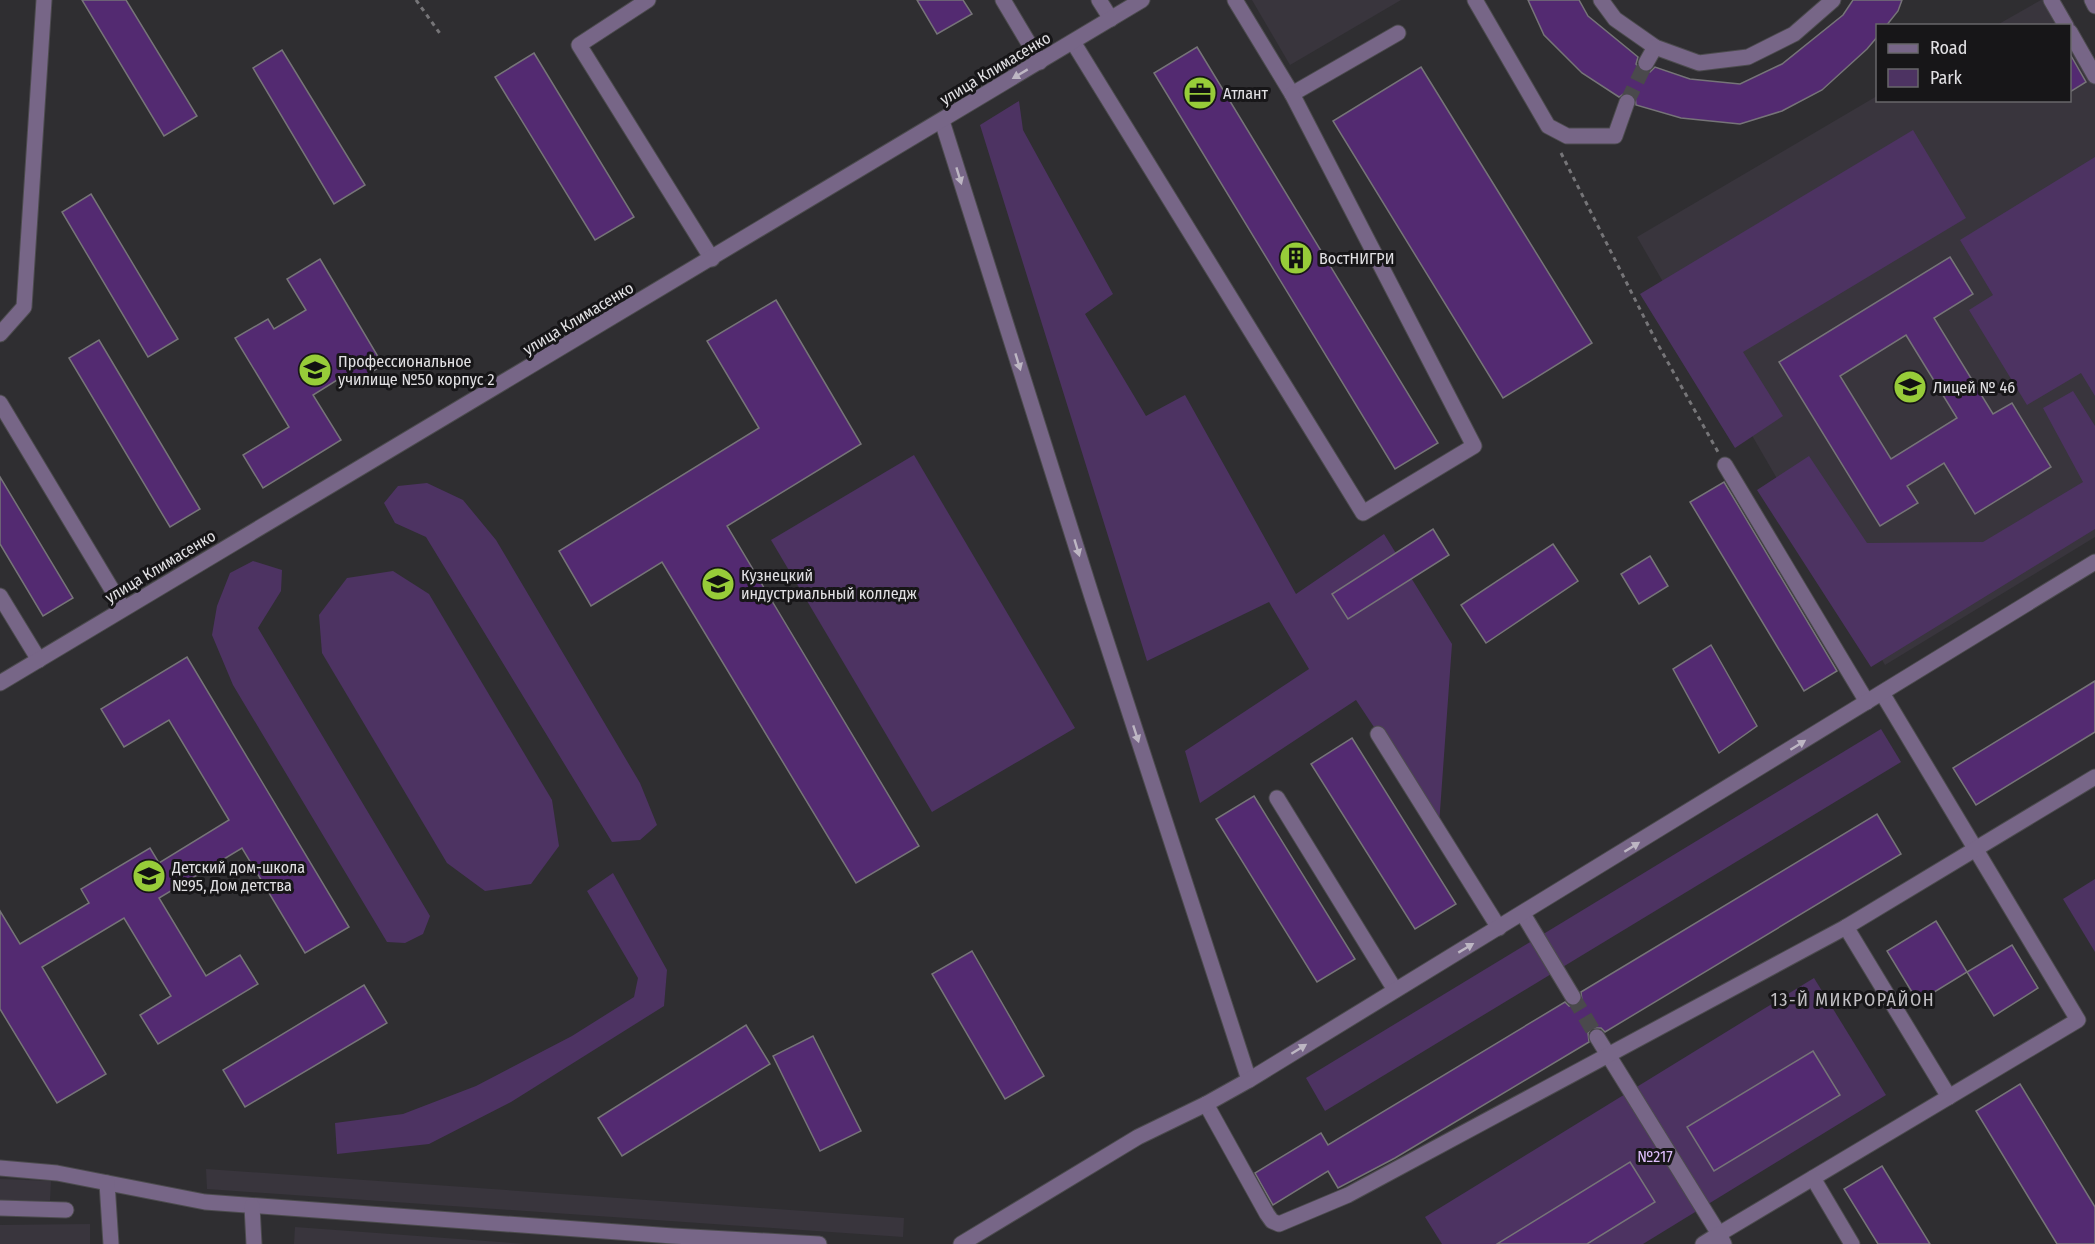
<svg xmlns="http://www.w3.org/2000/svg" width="2095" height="1244" viewBox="0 0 2095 1244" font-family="'Fira Sans Condensed',sans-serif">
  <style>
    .built { fill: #39353d }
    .green { fill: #4d3362 }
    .building { fill: #532a71; stroke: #767478; stroke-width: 1.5; fill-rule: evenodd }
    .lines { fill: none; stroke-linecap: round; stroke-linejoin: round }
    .minor-tunnel { stroke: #4a494c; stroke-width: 15; stroke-dasharray: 15 8; stroke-linecap: butt }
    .minor-casing { stroke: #4c4b4e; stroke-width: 17 }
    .path { stroke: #767578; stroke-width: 3; stroke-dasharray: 4.5 4.5; stroke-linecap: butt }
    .minor { stroke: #776687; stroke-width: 15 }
    .oneway { fill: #bdb6c3 }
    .labels { text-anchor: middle; stroke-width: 6; stroke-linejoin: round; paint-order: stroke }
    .street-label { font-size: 16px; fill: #e2e1e4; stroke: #171618 }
    .poi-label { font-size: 16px; fill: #e2e1e4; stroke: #171618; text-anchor: start }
    .park-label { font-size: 16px; fill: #dfbffd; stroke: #171618 }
    .neighbourhood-label { font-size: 18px; letter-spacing: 1.5px; fill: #c2c0c4; stroke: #171618 }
  </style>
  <rect width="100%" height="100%" fill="#2f2e31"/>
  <!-- built -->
  <g class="built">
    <path d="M 1252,0 L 1401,0 L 1290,65 Z"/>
    <path d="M 2041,0 L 2061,0 L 2095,59 L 2095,537 L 1885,665 L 1637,237 L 1877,96 L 1878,100 L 2070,100 L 2070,26 L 1997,25 Z"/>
    <path d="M 206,1169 L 904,1218 L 903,1237 L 207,1189 Z"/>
    <path d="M 0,1179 L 51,1181 L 50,1201 L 0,1200 Z"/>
    <path d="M 90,1224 L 90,1244 L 0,1244 L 0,1225 Z"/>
    <path d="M 295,1227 L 526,1244 L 294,1244 Z"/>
  </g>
  <!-- green -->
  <g class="green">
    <path d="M 1019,101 L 1023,130 L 1113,294 L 1085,314 L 1146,416 L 1185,395 L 1296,594 L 1384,534 L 1452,644 L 1439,825 L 1356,700 L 1200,803 L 1185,751 L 1309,669 L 1269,602 L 1147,661 L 980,125 Z"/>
    <path d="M 1913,130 L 1966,218 L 1743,352 L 1783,416 L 1735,448 L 1640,294 Z"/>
    <path d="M 2095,157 L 2095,396 L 2081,373 L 2027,405 L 1969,310 L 1993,295 L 1960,240 Z"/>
    <path d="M 2073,391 L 2095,426 L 2095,529 L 1871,667 L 1757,490 L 1809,456 L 1867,543 L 1983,542 L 2083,482 L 2043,408 Z"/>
    <path d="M 914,455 L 1075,728 L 932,812 L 771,540 Z"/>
    <path d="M 427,483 L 463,500 L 496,540 L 640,783 L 657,825 L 640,840 L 612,842 L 426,537 L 395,523 L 384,503 L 398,486 Z"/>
    <path d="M 253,561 L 282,570 L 281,591 L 258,628 L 430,916 L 423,934 L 405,943 L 387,942 L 233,685 L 212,635 L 217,606 L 230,573 Z"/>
    <path d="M 393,571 L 429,594 L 552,800 L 559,846 L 531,884 L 485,891 L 447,863 L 322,653 L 319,615 L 347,578 Z"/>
    <path d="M 1881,729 L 1901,762 L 1325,1111 L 1306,1078 Z"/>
    <path d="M 613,873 L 667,970 L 664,1006 L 511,1102 L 429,1144 L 337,1154 L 335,1123 L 403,1114 L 476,1086 L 572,1036 L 634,997 L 638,978 L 587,891 Z"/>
    <path d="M 2095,879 L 2095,952 L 2063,899 Z"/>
    <path d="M 1814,978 L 1886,1095 L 1643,1244 L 1442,1244 L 1425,1217 Z"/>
  </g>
  <!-- building -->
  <g class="building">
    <path d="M 82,0 L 126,0 L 197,116 L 164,136 Z"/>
    <path d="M 917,0 L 963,0 L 972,14 L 937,34 Z"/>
    <path d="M 1528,0 L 1579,0 L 1588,16 L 1638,57 L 1636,64 L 1642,72 L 1650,72 L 1655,67 L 1690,79 L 1740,84 L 1782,64 L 1843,15 L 1853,0 L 1902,0 L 1898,11 L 1886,26 L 1878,26 L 1878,36 L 1867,49 L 1822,90 L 1782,111 L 1740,124 L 1681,118 L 1636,105 L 1635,96 L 1630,93 L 1625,93 L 1619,97 L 1582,73 L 1544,35 Z"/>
    <path d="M 1197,47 L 1438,443 L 1395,469 L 1154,73 Z"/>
    <path d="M 282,50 L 365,185 L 334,204 L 253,68 Z"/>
    <path d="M 534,53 L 634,217 L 595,240 L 495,77 Z"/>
    <path d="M 2070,54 L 2086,82 L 2070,92 Z"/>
    <path d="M 1421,67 L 1592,343 L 1503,398 L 1333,121 Z"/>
    <path d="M 91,194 L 178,339 L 148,357 L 62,212 Z"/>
    <path d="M 1950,257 L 1973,294 L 1934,318 L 1993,414 L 2012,403 L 2051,467 L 1975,514 L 1944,463 L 1907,486 L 1918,503 L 1880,526 L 1779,362 ZM 1906,335 L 1957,418 L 1891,459 L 1840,376 Z"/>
    <path d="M 320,259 L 383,365 L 351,385 L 345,375 L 313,395 L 341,440 L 263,488 L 243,455 L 289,427 L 235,338 L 268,319 L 274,329 L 306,310 L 287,279 Z"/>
    <path d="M 776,300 L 861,444 L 727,526 L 919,846 L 856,883 L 662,562 L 591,606 L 559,551 L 759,428 L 707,341 Z"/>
    <path d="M 99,340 L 200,509 L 170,527 L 69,358 Z"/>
    <path d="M 0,477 L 73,598 L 43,616 L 0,544 Z"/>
    <path d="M 1724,482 L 1837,671 L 1804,691 L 1690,502 Z"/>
    <path d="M 1433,529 L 1449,555 L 1348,619 L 1332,594 Z"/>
    <path d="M 1553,544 L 1578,581 L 1486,643 L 1461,605 Z"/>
    <path d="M 1650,556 L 1668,586 L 1639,604 L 1621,574 Z"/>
    <path d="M 1711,645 L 1757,726 L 1719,753 L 1673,669 Z"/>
    <path d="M 187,657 L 349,927 L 305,953 L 242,848 L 159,898 L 206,976 L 240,955 L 258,984 L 158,1044 L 140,1015 L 171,996 L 124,918 L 42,967 L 106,1074 L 57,1103 L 0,1009 L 0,911 L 20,944 L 89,903 L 81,889 L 150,848 L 159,863 L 229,820 L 169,720 L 124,747 L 101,709 Z"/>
    <path d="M 2095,681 L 2095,732 L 1976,805 L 1953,768 Z"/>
    <path d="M 1352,738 L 1456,904 L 1415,929 L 1311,764 Z"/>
    <path d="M 1254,796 L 1355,959 L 1317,982 L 1216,819 Z"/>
    <path d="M 1877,814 L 1901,854 L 1605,1032 L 1601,1028 L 1592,1028 L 1588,1033 L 1589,1042 L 1395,1158 L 1338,1188 L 1328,1171 L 1273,1205 L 1255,1173 L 1321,1133 L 1328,1145 L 1565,1002 L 1569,1006 L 1577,1006 L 1582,1001 L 1581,992 Z"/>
    <path d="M 1936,921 L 1967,972 L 1918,1002 L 1887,951 Z"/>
    <path d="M 2012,945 L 2038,988 L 1994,1016 L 1967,972 Z"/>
    <path d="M 972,951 L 1044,1076 L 1005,1099 L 932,974 Z"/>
    <path d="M 364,985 L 387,1023 L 245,1107 L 223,1070 Z"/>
    <path d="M 746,1025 L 770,1064 L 622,1156 L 598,1118 Z"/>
    <path d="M 813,1036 L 861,1131 L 820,1151 L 773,1056 Z"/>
    <path d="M 1813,1051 L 1840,1095 L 1714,1171 L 1687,1127 Z"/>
    <path d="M 2020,1084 L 2095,1207 L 2095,1244 L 2057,1244 L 1976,1111 Z"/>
    <path d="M 1630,1162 L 1655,1202 L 1587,1244 L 1497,1244 Z"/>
    <path d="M 1882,1166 L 1930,1244 L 1878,1244 L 1844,1189 Z"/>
  </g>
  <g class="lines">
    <!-- minor-tunnel -->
    <g class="minor-tunnel">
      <path d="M 1627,102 L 1646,63"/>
      <path d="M 1573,997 L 1597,1037"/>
    </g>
    <defs>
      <g id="minor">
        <path d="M 648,0 L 579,45 L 712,259"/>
        <path d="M 1003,0 L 1040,62"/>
        <path d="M 1099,0 L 1111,19"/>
        <path d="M 1235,0 L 1292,94 L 1398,33"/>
        <path d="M 1475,0 L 1548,126 L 1567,136 L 1615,136 L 1627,102"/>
        <path d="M 1601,0 L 1615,19 L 1655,47 L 1699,63 L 1748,57 L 1794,34 L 1833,0"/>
        <path d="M 2051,0 L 2066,26"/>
        <path d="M 2092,0 L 2095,6"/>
        <path d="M 2070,32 L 2095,76"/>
        <path d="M 1073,42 L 1363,513 L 1474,446 L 1292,94"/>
        <path d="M 1646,63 L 1655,47"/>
        <path d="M 942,121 L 1093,600 L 1249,1080"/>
        <path d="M 0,334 L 24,307 L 44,0"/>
        <path d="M 0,403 L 123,608"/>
        <path d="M 1725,465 L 1867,702"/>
        <path d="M 0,596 L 39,660"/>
        <path d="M 0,683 L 1142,0"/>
        <path d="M 1378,734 L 1499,928"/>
        <path d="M 1277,798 L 1395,990"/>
        <path d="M 1523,914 L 1573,997"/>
        <path d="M 1846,927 L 1949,1097"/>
        <path d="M 1597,1037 L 1719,1234 L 2078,1020 L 1882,693"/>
        <path d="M 1206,1104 L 1267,1214 L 1272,1221 L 1279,1224 L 1348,1195 L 1846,927 L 2095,777"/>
        <path d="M 0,1168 L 57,1173 L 205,1202 L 673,1236 L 819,1244"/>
        <path d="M 1813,1178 L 1852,1244"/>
        <path d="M 107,1183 L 111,1244"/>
        <path d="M 252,1206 L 254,1244"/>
        <path d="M 0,1208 L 66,1210"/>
        <path d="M 961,1244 L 1138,1137 L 1206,1104 L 1249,1080 L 2095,562"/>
        <path d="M 1703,1244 L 1719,1234 L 1724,1244"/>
      </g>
    </defs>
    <!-- minor casing -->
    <use href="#minor" class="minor-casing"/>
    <!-- path -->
    <g class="path">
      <path d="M 416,0 L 441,35"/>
      <path d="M 1561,153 L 1656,341 L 1718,452"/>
    </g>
    <!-- minor -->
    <use href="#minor" class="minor"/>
  </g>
  <!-- one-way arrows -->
  <defs><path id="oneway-solid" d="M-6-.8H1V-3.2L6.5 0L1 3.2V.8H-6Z" transform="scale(1.5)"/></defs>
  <g class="oneway">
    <use href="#oneway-solid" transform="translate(1020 74) rotate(149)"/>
    <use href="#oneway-solid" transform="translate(959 176) rotate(73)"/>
    <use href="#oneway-solid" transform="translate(1018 362) rotate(73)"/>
    <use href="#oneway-solid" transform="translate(1077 548) rotate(73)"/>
    <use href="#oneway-solid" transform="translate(1136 734) rotate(72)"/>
    <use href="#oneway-solid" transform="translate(1798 745) rotate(-32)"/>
    <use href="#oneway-solid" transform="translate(1632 847) rotate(-32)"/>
    <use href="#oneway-solid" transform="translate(1466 948) rotate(-31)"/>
    <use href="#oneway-solid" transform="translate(1299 1049) rotate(-32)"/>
  </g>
  <!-- icons -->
  <defs>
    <symbol id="office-disc" viewBox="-11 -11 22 22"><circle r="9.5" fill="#97cc39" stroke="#171618"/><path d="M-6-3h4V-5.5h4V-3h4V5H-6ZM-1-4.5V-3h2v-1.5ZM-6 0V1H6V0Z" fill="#111"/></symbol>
    <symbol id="building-disc" viewBox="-11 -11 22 22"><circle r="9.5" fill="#97cc39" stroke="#171618"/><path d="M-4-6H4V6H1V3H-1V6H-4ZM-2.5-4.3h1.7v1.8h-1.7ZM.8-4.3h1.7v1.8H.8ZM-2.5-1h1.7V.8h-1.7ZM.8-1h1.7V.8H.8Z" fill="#111"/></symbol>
    <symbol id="university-disc" viewBox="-11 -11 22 22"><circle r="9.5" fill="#97cc39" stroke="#171618"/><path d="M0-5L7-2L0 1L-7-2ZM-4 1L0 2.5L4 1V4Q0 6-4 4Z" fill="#111"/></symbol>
    <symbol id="school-disc" viewBox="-11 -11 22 22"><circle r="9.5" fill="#97cc39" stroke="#171618"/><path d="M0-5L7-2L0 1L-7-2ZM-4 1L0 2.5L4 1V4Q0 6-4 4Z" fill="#111"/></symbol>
  </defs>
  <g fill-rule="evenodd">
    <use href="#office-disc" x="1181" y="74" width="38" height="38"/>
    <use href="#building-disc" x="1277" y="239" width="38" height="38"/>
    <use href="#university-disc" x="296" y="351" width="38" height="38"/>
    <use href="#school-disc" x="1891" y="368" width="38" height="38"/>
    <use href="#university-disc" x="699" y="565" width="38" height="38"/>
    <use href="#school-disc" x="130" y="857" width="38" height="38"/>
  </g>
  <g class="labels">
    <!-- street labels -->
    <g class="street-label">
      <text transform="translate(995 68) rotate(-31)" y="6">улица Климасенко</text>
      <text transform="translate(578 318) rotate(-31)" y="6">улица Климасенко</text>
      <text transform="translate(160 566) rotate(-31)" y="6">улица Климасенко</text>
    </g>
    <!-- poi labels -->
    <g class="poi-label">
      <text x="1223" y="99">Атлант</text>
      <text x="1319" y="264">ВостНИГРИ</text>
      <text x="338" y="367">Профессиональное<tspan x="338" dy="18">училище №50 корпус 2</tspan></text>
      <text x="1933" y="393">Лицей № 46</text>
      <text x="741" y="581">Кузнецкий<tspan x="741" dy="18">индустриальный колледж</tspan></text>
      <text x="172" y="873">Детский дом-школа<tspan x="172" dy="18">№95, Дом детства</tspan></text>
    </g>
    <!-- park labels -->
    <g class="park-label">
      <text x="1655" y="1162">№217</text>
    </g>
    <!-- neighbourhood labels -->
    <g class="neighbourhood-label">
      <text x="1853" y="1006">13-Й МИКРОРАЙОН</text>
    </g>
  </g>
  <!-- legend -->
  <rect x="1876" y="24" width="195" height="78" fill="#171618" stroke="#68676a" stroke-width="1.5"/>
  <rect x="1888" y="44" width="30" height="9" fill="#776687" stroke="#68676a" stroke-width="1.5"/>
  <text x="1930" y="54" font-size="18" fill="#e2e1e4">Road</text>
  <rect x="1888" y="69" width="30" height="18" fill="#4d3362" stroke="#68676a" stroke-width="1.5"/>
  <text x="1930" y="84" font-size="18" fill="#e2e1e4">Park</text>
</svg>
